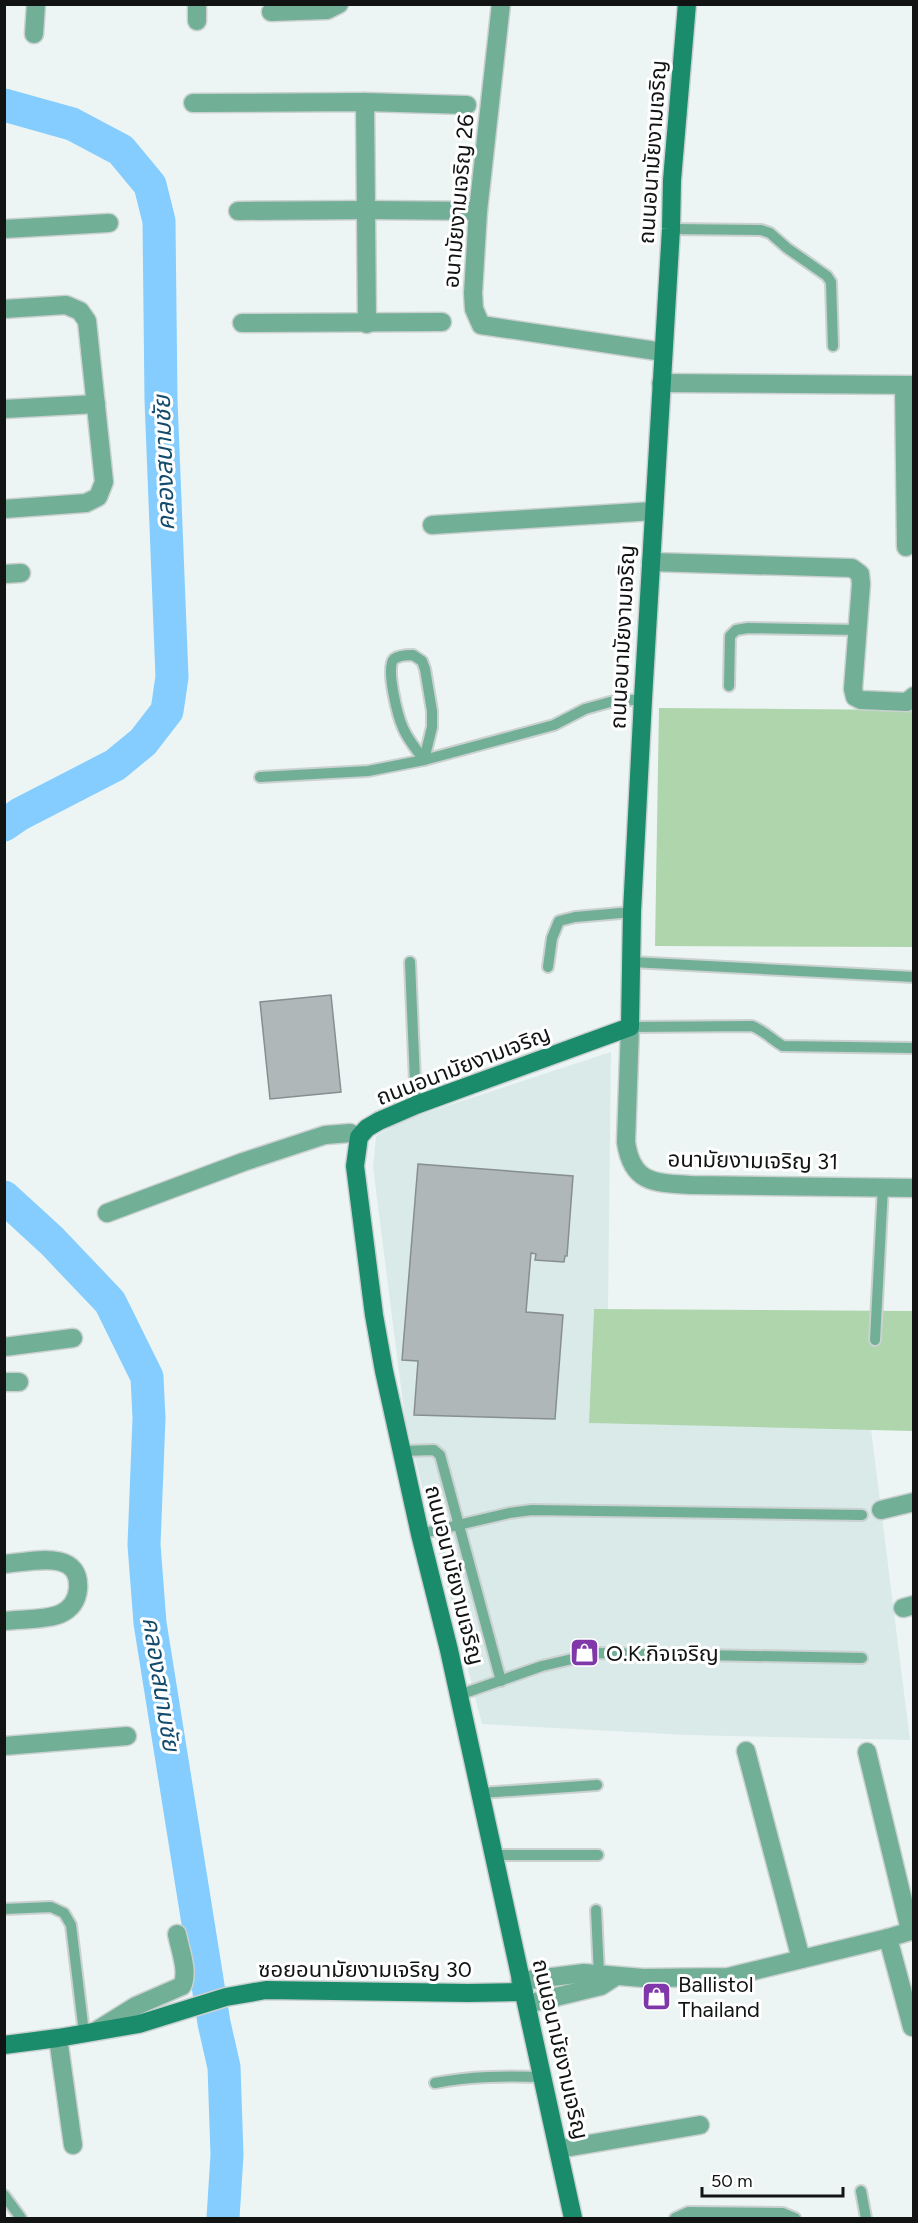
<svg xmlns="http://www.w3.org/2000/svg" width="918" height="2223" viewBox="0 0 918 2223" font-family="Figtree,'Noto Sans Thai',sans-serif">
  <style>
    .built { fill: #d9eae9 }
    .green { fill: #aed5ac }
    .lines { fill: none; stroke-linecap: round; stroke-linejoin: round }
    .river { stroke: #84cdfe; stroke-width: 33 }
    .building { fill: #b0b7b9; stroke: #878e90; stroke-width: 1.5 }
    .lane-casing { stroke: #cad1d0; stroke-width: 14 }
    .street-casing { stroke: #cad1d0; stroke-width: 21 }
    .secondary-casing { stroke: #cad1d0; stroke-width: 21 }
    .lane { stroke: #72af97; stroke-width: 10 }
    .street { stroke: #72af97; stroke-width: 18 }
    .secondary { stroke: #1a8c6b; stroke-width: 18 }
    .labels { text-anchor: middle; stroke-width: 6; stroke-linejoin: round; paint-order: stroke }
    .street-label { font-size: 22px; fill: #121414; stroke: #fff }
    .poi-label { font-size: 22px; fill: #121414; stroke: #fff; text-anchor: start }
    .water-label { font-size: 24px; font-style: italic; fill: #124b6b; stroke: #fff }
  </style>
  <rect width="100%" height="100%" fill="#edf5f4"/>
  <!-- built -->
  <path class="built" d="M 611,1052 L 608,1310 L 594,1309 L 589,1423 L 871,1429 L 910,1740 L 687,1735 L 482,1724 L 405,1419 L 373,1167 L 376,1136 L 404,1120 Z"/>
  <!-- green -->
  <g class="green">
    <path d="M 659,708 L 913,710 L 913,947 L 655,946 Z"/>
    <path d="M 594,1309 L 913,1311 L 913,1431 L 589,1423 Z"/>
  </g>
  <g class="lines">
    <!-- river -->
    <g class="river">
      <path d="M 4,105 L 72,124 L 121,150 L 150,185 L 159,221 L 161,400 L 172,677 L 167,711 L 143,742 L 115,765 L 20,814 L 4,825"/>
      <path d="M 4,1197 L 52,1241 L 110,1302 L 147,1377 L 149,1418 L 144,1545 L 150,1623 L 214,2023 L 224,2067 L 227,2155 L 223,2218"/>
    </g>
  </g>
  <!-- building -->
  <g class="building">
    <path d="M 331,995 L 341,1092 L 270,1099 L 260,1002 Z"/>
    <path d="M 418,1164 L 573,1176 L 567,1256 L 565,1256 L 564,1262 L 535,1260 L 536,1254 L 531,1253 L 526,1312 L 563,1315 L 555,1419 L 414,1415 L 418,1361 L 402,1360 Z"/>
  </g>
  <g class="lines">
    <defs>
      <g id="lane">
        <path d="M 671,229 L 761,230 L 770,233 L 787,248 L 827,276 L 831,282 L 833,346"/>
        <path d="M 413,655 L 422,661 L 425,669 L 432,711 L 432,727 L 424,760 C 417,750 408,740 403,728 C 398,717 385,667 394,659 C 399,655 407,655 413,655 Z"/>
        <path d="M 729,686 L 730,636 L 736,630 L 748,628 L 857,630"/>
        <path d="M 260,777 L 368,771 L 424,760 L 554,725 L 585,709 L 610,702 L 643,699"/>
        <path d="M 410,962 L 416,1105"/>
        <path d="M 632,962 L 914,977"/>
        <path d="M 548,967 L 552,938 L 559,921 L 575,917 L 632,912"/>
        <path d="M 630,1027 L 752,1026 C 765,1031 772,1040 783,1046 L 914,1048"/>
        <path d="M 875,1340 L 883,1187"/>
        <path d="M 401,1451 L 434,1450 L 440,1455 L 501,1681"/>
        <path d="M 420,1534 L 509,1513 L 532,1510 L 862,1515"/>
        <path d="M 459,1695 L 542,1666 L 598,1653 L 862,1658"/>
        <path d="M 481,1793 L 597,1785"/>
        <path d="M 494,1855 L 598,1855"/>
        <path d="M 4,1909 L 51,1907 L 64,1913 L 71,1925 L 84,2033"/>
        <path d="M 596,1910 L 599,1974"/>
        <path d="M 435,2083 C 471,2076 506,2076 543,2077"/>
        <path d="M 861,2191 L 866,2218"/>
        <path d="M 4,2195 L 21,2218"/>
        <path d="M 675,2218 L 688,2212 L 783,2213 L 795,2218"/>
      </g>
      <g id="street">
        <path d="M 501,4 L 478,211 L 473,293 L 474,309 L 481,325 L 663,352"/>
        <path d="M 271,12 L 327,10 L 339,4"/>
        <path d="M 197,21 L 197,4"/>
        <path d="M 34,34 L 36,4"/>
        <path d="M 365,102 L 367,324"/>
        <path d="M 193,103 L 365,102 L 467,105"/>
        <path d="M 238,211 L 366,210 L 478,211"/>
        <path d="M 4,229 L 109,223"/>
        <path d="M 4,309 L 66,305 L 80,311 L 87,321 L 104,482 L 98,497 L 86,503 L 4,509"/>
        <path d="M 242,323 L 442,322"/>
        <path d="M 661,383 L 914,385"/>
        <path d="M 904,386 L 906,547"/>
        <path d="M 4,409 L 96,404"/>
        <path d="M 432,525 L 654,511"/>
        <path d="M 651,562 L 852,568 L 860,574 L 861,584 L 853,689 L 855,697 L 861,700 L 907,702 L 914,696"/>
        <path d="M 4,574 L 21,573"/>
        <path d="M 630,1027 L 626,1142 C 632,1184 655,1183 692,1185 L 914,1188"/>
        <path d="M 107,1213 L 243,1162 L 325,1135 L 350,1133 L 359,1137"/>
        <path d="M 4,1347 L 73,1338"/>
        <path d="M 4,1382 L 19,1382"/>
        <path d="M 881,1510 L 914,1502"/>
        <path d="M 4,1564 C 31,1562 81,1548 78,1589 C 77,1601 71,1609 60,1614 C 46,1620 20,1619 4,1621"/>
        <path d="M 903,1608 L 914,1605"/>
        <path d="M 4,1746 L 127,1736"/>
        <path d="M 746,1751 L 801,1959"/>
        <path d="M 867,1752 L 910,1930"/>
        <path d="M 888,1938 L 912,2027"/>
        <path d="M 520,1981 L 584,1973 L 643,1978 L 728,1977 L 888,1938 L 914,1930"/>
        <path d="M 527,2004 L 601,1986 L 615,1977"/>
        <path d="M 96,2031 L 136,2006 L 182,1986 C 189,1972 180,1950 177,1934"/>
        <path d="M 58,2038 L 73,2145"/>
        <path d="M 559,2149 L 700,2125"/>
      </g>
      <g id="secondary">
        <path d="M 4,2045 L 58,2038 L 139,2024 L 226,1997 L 266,1990 L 468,1993 L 524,1992"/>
        <path d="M 573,2218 L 449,1650 L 420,1534 L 384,1371 L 374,1315 L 355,1166 L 359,1137 L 367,1128 L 379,1121 L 416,1105 L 630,1027 L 632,912 L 643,699 L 671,229 L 672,180 L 687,4"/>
      </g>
    </defs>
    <!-- lane casing -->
    <use href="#lane" class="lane-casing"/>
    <!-- street casing -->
    <use href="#street" class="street-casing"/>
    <!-- secondary casing -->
    <use href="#secondary" class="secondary-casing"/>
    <!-- lane -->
    <use href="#lane" class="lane"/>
    <!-- street -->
    <use href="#street" class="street"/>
    <!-- secondary -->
    <use href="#secondary" class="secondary"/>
  </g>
  <!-- icons -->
  <defs>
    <symbol id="shop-square" viewBox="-11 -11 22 22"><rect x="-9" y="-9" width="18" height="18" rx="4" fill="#8037a9" stroke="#fff"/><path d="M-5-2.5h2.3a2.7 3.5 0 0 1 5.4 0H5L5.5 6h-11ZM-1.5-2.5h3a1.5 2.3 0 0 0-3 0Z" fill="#fff"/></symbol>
  </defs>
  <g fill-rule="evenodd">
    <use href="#shop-square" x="568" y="1636" width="33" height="33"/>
    <use href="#shop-square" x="640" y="1980" width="33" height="33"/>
  </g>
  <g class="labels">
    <!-- street labels -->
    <g class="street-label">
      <text transform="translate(652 152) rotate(-86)" y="8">ถนนอนามัยงามเจริญ</text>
      <text transform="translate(458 201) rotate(-85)" y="8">อนามัยงามเจริญ 26</text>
      <text transform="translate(622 637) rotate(-87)" y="8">ถนนอนามัยงามเจริญ</text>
      <text transform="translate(463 1065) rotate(-21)" y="8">ถนนอนามัยงามเจริญ</text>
      <text transform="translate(753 1160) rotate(1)" y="8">อนามัยงามเจริญ 31</text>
      <text transform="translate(455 1575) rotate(76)" y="8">ถนนอนามัยงามเจริญ</text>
      <text x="365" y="1977">ซอยอนามัยงามเจริญ 30</text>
      <text transform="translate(561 2049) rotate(77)" y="8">ถนนอนามัยงามเจริญ</text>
    </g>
    <!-- poi labels -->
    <g class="poi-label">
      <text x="606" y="1661">O.K.กิจเจริญ</text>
      <text x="678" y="1992">Ballistol<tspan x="678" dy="25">Thailand</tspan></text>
    </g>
    <!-- water labels -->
    <g class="water-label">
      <text transform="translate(164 463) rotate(-92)" y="8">คลองสนามชัย</text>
      <text transform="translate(161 1684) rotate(81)" y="8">คลองสนามชัย</text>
    </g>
  </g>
  <!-- border -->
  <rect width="918" height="2223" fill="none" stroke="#121414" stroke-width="12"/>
  <!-- scale -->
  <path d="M702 2187v9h141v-9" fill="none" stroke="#121414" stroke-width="3"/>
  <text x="711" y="2187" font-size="18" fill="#121414" stroke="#ffffff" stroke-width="4.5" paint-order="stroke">50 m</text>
</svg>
